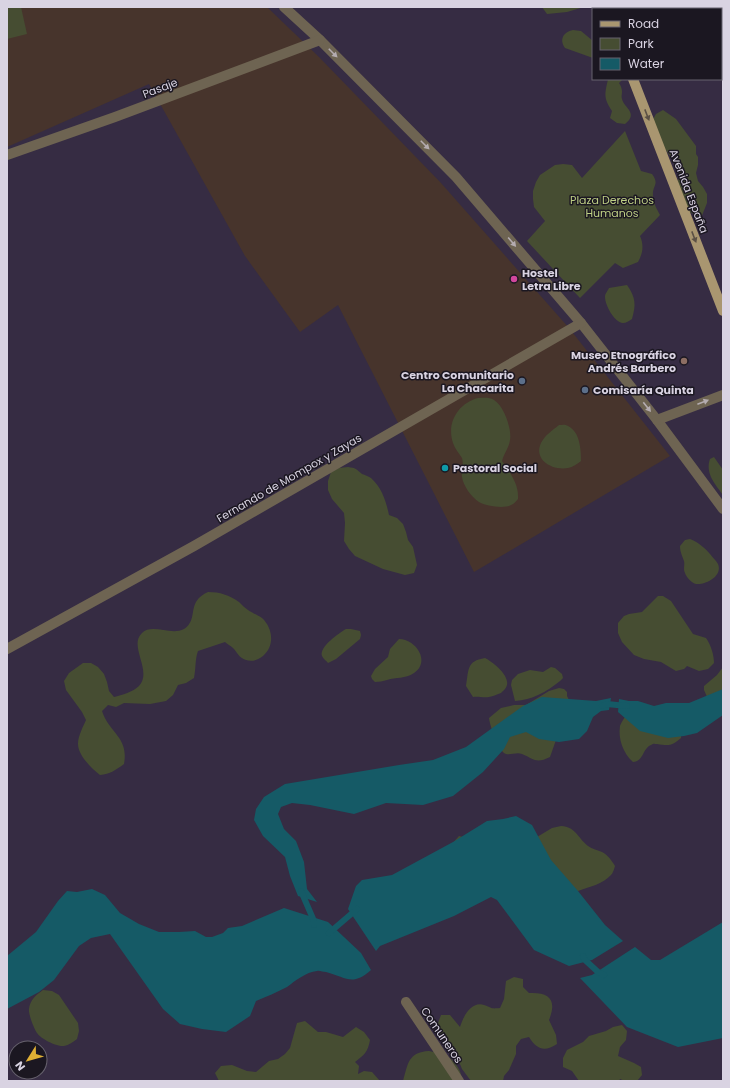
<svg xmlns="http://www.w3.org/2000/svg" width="730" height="1088" viewBox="0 0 730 1088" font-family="Poppins,sans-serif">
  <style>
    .commercial { fill: #47342c }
    .green { fill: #464d32 }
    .water { fill: #155a66 }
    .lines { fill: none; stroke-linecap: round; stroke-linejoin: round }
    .stream { stroke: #155a66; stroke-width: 6 }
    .minor { stroke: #6e6452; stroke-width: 10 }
    .major { stroke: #a99670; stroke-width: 10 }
    .oneway { fill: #b4acb0 }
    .oneway2 { fill: #5b5045 }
    .hotel-dot { fill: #d1479c; stroke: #1b1721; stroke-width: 1.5 }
    .education-dot { fill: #8d6e63; stroke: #1b1721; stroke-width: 1.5 }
    .service-dot { fill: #5c6f8a; stroke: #1b1721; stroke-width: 1.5 }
    .culture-dot { fill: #0f9aa8; stroke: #1b1721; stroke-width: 1.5 }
    .labels { text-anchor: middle; stroke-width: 3; stroke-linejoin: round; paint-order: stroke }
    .street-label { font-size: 11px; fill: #d9d3e2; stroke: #1b1721 }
    .park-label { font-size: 11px; fill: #becf85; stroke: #1b1721 }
    .poi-label { font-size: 11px; font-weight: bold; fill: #d9d3e2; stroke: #1b1721; text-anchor: start }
  </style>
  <rect width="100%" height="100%" fill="#362c43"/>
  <!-- commercial -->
  <path class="commercial" d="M 7,7 L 267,7 L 319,57 L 441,183 L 569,328 L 670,456 L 474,572 L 338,305 L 300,332 L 245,256 L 149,84 L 7,147 Z"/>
  <!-- green -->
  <g class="green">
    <path d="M 7,7 L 21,7 L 27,34 L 7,39 Z"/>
    <path d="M 542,7 L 584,7 L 567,12 L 547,14 Z"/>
    <path d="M 721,13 L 723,14 L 723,54 L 721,54 Z"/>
    <path d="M 573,30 L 581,31 L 593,41 L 593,58 L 565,48 C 559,40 563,32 573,30 Z"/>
    <path d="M 608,79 L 623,79 L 619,83 C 621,86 622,89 622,92 C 622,94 621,97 622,99 C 624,108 639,113 625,124 L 617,123 L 610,118 L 612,111 C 603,97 605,94 608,79 Z"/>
    <path d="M 663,110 L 676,119 L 696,146 L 696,154 L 698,157 L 698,165 L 696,173 L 698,181 L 703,187 L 707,194 L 707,203 L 701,218 L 682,208 L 678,182 L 679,174 L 677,165 L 656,137 L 652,121 L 656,114 Z"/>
    <path d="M 625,131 L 641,171 L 652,174 C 660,185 652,185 653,196 C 653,203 657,209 660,215 L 640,236 C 644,245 643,253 638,262 L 623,268 L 615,263 L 580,298 L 527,241 L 545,221 L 534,207 L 533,199 L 533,191 L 536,182 L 540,175 L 555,165 L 563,164 L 572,165 L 582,178 Z"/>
    <path d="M 627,285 C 636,298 636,305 632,319 C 629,321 626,323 623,323 C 614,322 605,305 605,297 C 605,293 608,291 609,288 Z"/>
    <path d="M 478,398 C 484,398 489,397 494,400 C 504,406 512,429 510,440 C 509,448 504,453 502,461 C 510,473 519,484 518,499 C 516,501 514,504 511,505 C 504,509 486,506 479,502 C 471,497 463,485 462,477 C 461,471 464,464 462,458 C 459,453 455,449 453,443 C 446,422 459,403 478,398 Z"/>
    <path d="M 559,425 C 562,425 565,424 568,426 C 580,432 581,449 581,461 C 577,464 573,467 568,468 C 553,471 533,460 541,443 C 545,435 553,430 559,425 Z"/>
    <path d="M 714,457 L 723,470 L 723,495 C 715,484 705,473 710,459 Z"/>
    <path d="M 348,467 C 356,468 356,469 362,474 C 365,475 368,476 371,478 C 382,488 386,501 389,515 L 397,518 L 403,524 L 406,532 L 408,540 L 413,547 L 417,565 L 414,573 L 405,575 L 383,569 L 355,556 L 349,549 L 344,541 L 345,523 L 344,513 L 332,499 L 328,490 L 328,481 L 331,472 L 339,468 Z"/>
    <path d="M 690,539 C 698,542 705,548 710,554 C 712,557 716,560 718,564 C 723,576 706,585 696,584 C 692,583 686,577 685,573 C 683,569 685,565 684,561 C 682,555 680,552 680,546 L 685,540 Z"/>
    <path d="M 208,592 C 220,592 229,595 239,602 C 242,605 245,608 248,610 C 252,613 258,615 262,618 C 273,628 275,646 263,656 C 258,660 252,662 246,660 C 239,658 237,652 233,648 C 231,646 227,644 225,642 L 198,651 C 195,659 196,668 194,678 L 186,683 L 178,685 L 173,695 L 166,701 L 150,704 L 124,703 L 116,707 L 108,705 L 102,711 C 109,733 129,737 124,764 C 116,770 110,774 100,775 C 91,768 78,755 78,744 C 78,736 83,727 86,720 L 82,712 L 66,690 L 64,681 L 69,673 L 83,663 L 91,663 L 98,667 L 104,674 L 107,682 L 109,691 L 114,697 C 122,695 133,692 139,686 C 153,671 128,646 142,633 C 152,623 171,636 184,629 C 195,622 191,611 196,602 C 199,597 203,594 208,592 Z"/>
    <path d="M 658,596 L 663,596 L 671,601 L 693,634 L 706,638 C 711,645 714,655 714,663 L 708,669 L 699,671 L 687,666 L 684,669 L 676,671 L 661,662 L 644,659 L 634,655 L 622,642 L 618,633 L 618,623 L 624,616 L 629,614 L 642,612 Z"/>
    <path d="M 346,629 L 351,629 L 360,631 L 361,635 L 360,639 L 336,659 L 328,663 C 327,661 323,659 322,656 C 319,647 339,633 346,629 Z"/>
    <path d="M 399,639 C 416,639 431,662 414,673 C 405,679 396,677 387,680 C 383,681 379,682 375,682 L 372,679 L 371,676 L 375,669 L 388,657 L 390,649 Z"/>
    <path d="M 485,658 C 493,662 514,678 505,689 C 504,690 502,692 501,693 C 498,694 491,697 489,697 C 483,698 478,696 473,697 L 466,686 C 469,670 466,661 485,658 Z"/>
    <path d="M 551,667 L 555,668 L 562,674 L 563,678 L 560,681 C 546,692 532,700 515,701 L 511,685 L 512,680 L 518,674 L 530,670 L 543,672 Z"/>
    <path d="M 723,667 L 723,702 L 708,699 L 704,690 L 704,686 L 717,675 Z"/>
    <path d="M 559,688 L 564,689 L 567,692 L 567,696 L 577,716 L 556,740 L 550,757 C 536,764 534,759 522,754 C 517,752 511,755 506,754 C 498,751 490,726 489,718 L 501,708 L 514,705 L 526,705 L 549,691 Z"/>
    <path d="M 625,717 L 681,733 L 681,738 C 672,746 669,746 657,744 C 654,744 654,743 651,745 C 642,749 644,761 633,762 C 623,753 618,739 620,726 C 621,723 623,720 625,717 Z"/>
    <path d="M 561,826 C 576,827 577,837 588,846 C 592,849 598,850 602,852 C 608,855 612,861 615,866 C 614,869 613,873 611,875 C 603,884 589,887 578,891 L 575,900 L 451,845 L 459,836 L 495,845 L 537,837 L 552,828 Z"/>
    <path d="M 514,977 L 523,979 L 523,987 L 529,993 C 550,992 557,1000 549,1020 L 556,1035 L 557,1044 C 545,1052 537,1050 529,1037 L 521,1039 L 516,1046 L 516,1054 L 509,1070 L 504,1076 L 503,1081 L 471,1081 L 462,1069 L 455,1052 L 450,1045 L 443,1039 L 439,1032 L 438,1023 L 441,1015 L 450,1015 L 460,1027 C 463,1017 471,1001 484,1005 C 493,1008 490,1009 500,1008 L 504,999 L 506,981 Z"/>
    <path d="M 43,990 L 52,991 L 59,995 L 78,1023 L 79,1031 L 77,1039 C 73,1042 69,1045 64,1046 C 57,1047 41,1039 37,1033 C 34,1029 28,1013 29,1009 C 30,1000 36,995 43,990 Z"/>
    <path d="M 305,1021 L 318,1032 L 326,1032 L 343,1037 L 356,1027 L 364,1032 L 370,1040 C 368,1052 364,1055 355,1062 L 359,1066 L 358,1074 L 364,1071 L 372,1072 L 380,1081 L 219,1081 L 215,1073 L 221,1066 L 232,1065 L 247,1071 L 256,1072 L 269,1061 L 278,1059 L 285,1054 L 290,1048 L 297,1023 Z"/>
    <path d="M 622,1025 L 627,1031 L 626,1040 L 620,1047 L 618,1056 L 634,1063 L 641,1067 L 642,1075 L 637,1081 L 625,1081 L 620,1079 L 619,1081 L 579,1081 L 572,1071 L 563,1067 L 563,1058 L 567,1050 L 583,1042 L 589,1036 L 606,1031 L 613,1027 Z"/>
    <path d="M 429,1051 C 442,1054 449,1054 457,1066 C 460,1071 462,1075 462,1081 L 403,1081 C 408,1064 408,1052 429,1051 Z"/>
  </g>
  <!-- water -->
  <g class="water">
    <path d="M 723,689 L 723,715 L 697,733 L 684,736 L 668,738 L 640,731 L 618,712 L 619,699 L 629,701 L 638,701 L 654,706 L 666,703 L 689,703 Z"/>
    <path d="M 542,697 L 596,701 L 611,698 L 609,710 L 601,711 L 593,717 L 587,731 L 579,739 L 559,742 L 539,739 L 526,732 L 510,737 L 504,749 L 483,772 L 453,796 L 423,805 L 386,803 L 354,814 L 310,805 L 292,803 L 281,807 L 278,814 L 284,829 L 296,841 L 304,862 L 307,889 L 317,902 L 298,896 L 290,876 L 285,857 L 263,836 L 254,820 L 256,809 L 264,797 L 285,784 L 399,765 L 433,760 L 466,747 L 523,706 Z"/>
    <path d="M 516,816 L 532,825 L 551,860 L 578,891 L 605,925 L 623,941 L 592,960 L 569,966 L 534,950 L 497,900 L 491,897 L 454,916 L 380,946 L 376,951 L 348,909 L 356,886 L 362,880 L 392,875 L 453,842 L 487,821 L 503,819 Z"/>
    <path d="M 92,889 L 105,895 L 120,913 L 139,924 L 159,932 L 179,932 L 195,931 L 206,937 L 212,937 L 223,933 L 228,928 L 242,926 L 284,908 L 328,922 L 361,953 L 371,970 C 352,987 346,977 326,972 C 323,972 319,970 317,971 C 306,972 295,981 287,987 C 277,992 266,997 256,1001 L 250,1016 L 226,1032 L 202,1029 L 180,1024 L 163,1009 L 110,934 L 91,938 L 79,946 L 54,980 L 39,992 L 7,1009 L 7,956 L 36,932 L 58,901 L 67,891 L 77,892 Z"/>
    <path d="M 723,922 L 723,1038 L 678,1047 L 627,1027 L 580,978 L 592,975 L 635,947 L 651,960 L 660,960 Z"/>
  </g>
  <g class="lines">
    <!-- stream -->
    <g class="stream">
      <path d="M 602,706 L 607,704 L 627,706"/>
      <path d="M 301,891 L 314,921 L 314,925"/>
      <path d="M 329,933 L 357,909"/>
      <path d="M 583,956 L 584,959 L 598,972 L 604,975"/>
    </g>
    <!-- minor -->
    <g class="minor">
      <path d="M 284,7 L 320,40 L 456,177 L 581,323 L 657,420 L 723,509"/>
      <path d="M 7,155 L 115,117 L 320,40"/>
      <path d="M 657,420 L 723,395"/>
      <path d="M 7,649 L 194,546 L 581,323"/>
      <path d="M 406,1002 L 459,1081"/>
    </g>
    <!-- major -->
    <g class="major">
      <path d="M 605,7 L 606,9"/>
      <path d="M 633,79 L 723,311"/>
    </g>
  </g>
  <!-- one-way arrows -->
  <defs><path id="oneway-solid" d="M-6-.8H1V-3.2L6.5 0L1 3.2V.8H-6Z"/></defs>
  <g class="oneway">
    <use href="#oneway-solid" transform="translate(333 53) rotate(45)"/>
    <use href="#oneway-solid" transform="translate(425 145) rotate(45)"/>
    <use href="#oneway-solid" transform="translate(512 242) rotate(50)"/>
    <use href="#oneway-solid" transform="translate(703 402) rotate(-21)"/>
    <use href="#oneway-solid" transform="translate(647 407) rotate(52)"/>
  </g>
  <g class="oneway2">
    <use href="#oneway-solid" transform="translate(647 115) rotate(69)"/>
    <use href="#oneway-solid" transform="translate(694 237) rotate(69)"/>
  </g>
  <!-- markers -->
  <circle class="hotel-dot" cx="514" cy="279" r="4"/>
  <circle class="education-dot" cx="684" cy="361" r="4"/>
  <g class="service-dot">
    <circle cx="522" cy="381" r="4"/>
    <circle cx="585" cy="390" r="4"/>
  </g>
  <circle class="culture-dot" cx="445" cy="468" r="4"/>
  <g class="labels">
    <!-- street labels -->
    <g class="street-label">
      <text transform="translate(160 88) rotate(-21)" y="4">Pasaje</text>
      <text transform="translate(689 191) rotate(69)" y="4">Avenida España</text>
      <text transform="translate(289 478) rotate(-30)" y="4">Fernando de Mompox y Zayas</text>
      <text transform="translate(442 1035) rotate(56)" y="4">Comuneros</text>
    </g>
    <!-- park labels -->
    <g class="park-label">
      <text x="612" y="204">Plaza Derechos<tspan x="612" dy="13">Humanos</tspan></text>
    </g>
    <!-- poi labels -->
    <g class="poi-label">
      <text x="522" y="277">Hostel<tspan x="522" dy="13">Letra Libre</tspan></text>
      <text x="676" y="359" text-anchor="end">Museo Etnográfico<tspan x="676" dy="13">Andrés Barbero</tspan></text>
      <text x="514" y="379" text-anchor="end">Centro Comunitario<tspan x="514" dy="13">La Chacarita</tspan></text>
      <text x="593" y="394">Comisaría Quinta</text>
      <text x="453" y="472">Pastoral Social</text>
    </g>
  </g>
  <!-- border -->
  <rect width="730" height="1088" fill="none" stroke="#d9d3e2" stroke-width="16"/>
  <!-- legend -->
  <rect x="592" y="8" width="130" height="72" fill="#1b1721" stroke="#67626e"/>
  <rect x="600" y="21" width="20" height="6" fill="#a99670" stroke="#67626e"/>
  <text x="628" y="28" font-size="12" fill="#d9d3e2">Road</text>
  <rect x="600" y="38" width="20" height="12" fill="#464d32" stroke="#67626e"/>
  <text x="628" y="48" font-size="12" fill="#d9d3e2">Park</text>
  <rect x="600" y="58" width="20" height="12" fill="#155a66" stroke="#67626e"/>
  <text x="628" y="68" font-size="12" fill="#d9d3e2">Water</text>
  <!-- north arrow -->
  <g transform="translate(28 1060) rotate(233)"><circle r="19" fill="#1b1721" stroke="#67626e"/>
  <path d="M0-3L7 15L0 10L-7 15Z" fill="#e0b034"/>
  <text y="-6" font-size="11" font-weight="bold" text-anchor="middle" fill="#d9d3e2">N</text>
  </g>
</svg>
